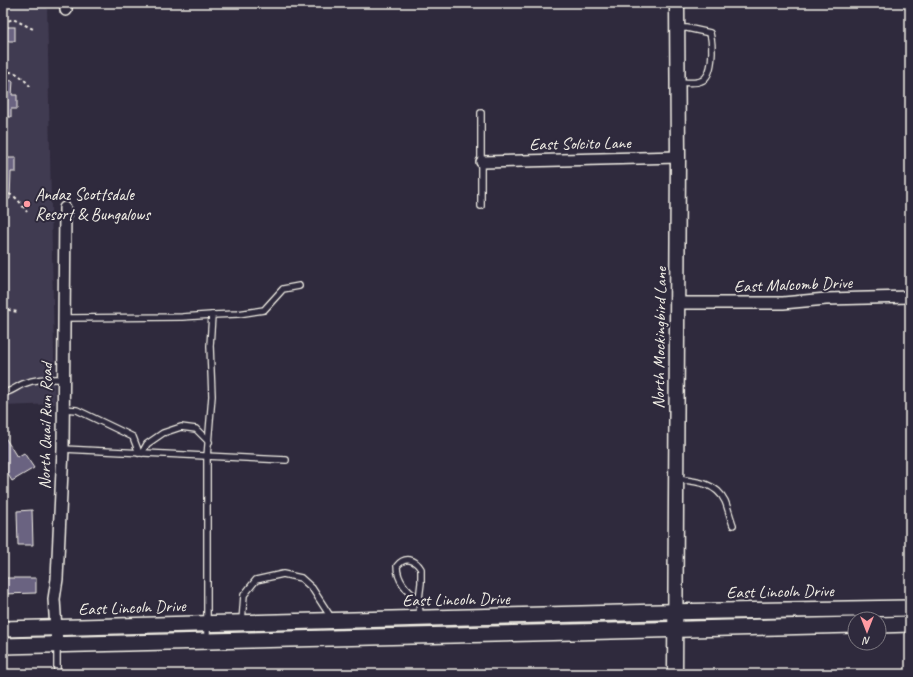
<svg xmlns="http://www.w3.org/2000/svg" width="913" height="677" viewBox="0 0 913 677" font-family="Caveat,sans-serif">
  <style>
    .built { fill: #413b51 }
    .building { fill: #6b6381; stroke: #f4f1e8 }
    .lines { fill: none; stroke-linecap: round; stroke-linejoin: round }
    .service-casing { stroke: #f4f1e8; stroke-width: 8 }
    .minor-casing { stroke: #f4f1e8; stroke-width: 14 }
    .tertiary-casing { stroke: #f4f1e8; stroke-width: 17 }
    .secondary-casing { stroke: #f4f1e8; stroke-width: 18 }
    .path { stroke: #f4f1e8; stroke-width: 2; stroke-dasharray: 3 3; stroke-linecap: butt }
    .service { stroke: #2f2a3d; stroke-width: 5.5 }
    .minor { stroke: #2f2a3d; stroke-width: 11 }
    .tertiary { stroke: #2f2a3d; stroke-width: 14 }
    .secondary { stroke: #2f2a3d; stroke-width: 15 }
    .poi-dot { fill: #ff9aa2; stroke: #2f2a3d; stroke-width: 1.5 }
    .labels { text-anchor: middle; stroke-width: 4; stroke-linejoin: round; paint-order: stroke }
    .street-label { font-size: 17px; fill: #f4f1e8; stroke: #2f2a3d }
    .poi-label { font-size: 17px; fill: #f4f1e8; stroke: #2f2a3d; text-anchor: start }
  </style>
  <rect width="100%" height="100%" fill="#2f2a3d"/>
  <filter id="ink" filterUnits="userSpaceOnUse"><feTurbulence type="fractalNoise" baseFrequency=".025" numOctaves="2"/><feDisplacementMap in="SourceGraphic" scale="8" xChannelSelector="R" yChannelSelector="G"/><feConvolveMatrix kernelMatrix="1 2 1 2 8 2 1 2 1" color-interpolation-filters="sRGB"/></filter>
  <g filter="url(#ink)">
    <!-- built -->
    <path class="built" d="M 3,3 L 47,3 L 55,404 L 3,406 Z"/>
    <!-- building -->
    <g class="building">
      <rect x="3" y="27" width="12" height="14"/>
      <path d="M 3,80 L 13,81 L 12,95 L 17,95 L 17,109 L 11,109 L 11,117 L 3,117 Z"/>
      <path d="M 3,158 L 16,158 L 16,172 L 11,172 L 10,199 L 3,199 Z"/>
      <path d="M 3,434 L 17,457 L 24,453 L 34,468 L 12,481 L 3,466 Z"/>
      <path d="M 32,510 L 33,545 L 18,545 L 17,511 Z"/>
      <path d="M 3,578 L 36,578 L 36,593 L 3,594 Z"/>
    </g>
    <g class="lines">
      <defs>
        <g id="service">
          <path d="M 678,28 L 687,28 L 710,33 C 713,45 714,76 701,81 C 695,84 684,82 678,82"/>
          <path d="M 481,113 L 481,206"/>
          <path d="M 64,318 L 182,317 L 212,315"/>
          <path d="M 3,393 C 11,392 16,387 23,384 C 37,378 48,379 64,379"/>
          <path d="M 63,409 L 77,410 L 125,433 L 133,437 L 139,453"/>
          <path d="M 63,449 L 286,460"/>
          <path d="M 142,453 L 147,444 L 163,433 L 181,427 L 196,429 L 209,442"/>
          <path d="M 676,479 C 694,481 716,482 725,501 C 728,508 730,517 733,525"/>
          <path d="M 419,599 L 421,583 L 421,569 C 415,559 405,556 397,566 C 397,580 407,592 419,599 L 420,618"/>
          <path d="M 242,622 L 244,595 L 256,580 L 283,574 L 301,578 L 312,588 L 332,619"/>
          <path d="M 207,640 L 207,457 L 212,396 L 210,346 L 212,315 L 238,314 L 264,310 L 283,289 L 299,286"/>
          <path d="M 57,674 L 57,646"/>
        </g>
        <g id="minor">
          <path d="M 66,10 L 66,3"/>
          <path d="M 482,162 L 678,157"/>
          <path d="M 677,303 L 783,303 L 826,299 L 910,297"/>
          <path d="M 57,644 L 54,599 L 57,579 L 63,449 L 65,208"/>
        </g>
        <path id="tertiary" d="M 675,674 L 678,157 L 677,3"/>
        <g id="secondary">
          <path d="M 879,625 L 910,624"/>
          <path d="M 3,629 L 660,612 L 910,608"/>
          <path d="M 3,646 L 855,625"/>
        </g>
      </defs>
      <!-- service casing -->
      <use href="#service" class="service-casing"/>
      <!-- minor casing -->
      <use href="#minor" class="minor-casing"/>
      <!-- tertiary casing -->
      <use href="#tertiary" class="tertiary-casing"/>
      <!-- secondary casing -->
      <use href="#secondary" class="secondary-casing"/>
      <!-- path -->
      <g class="path">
        <path d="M 3,23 L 13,19 L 33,29"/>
        <path d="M 3,73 C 17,69 22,78 31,87"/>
        <path d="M 3,194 C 15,192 20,203 27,212"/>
        <path d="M 3,306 L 11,311 L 18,312"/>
      </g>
      <!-- service -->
      <use href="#service" class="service"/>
      <!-- minor -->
      <use href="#minor" class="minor"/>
      <!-- tertiary -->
      <use href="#tertiary" class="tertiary"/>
      <!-- secondary -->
      <use href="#secondary" class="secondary"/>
    </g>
  </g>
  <!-- markers -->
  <circle class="poi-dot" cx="27" cy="204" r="4"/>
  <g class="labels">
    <!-- street labels -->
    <g class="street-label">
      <text transform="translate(580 143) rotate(-1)" y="6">East Solcito Lane</text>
      <text transform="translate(793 284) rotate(-2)" y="6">East Malcomb Drive</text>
      <text transform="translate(659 338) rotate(-89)" y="6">North Mockingbird Lane</text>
      <text transform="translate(45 426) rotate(-89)" y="6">North Quail Run Road</text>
      <text transform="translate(780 591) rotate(-1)" y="6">East Lincoln Drive</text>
      <text transform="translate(456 599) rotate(-1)" y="6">East Lincoln Drive</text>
      <text transform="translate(132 607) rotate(-2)" y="6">East Lincoln Drive</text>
    </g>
    <!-- poi labels -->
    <g class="poi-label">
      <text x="35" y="200">Andaz Scottsdale<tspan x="35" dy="20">Resort &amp; Bungalows</tspan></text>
    </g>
  </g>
  <!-- margin -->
  <rect width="913" height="677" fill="none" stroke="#2f2a3d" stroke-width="16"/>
  <rect x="8" y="8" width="897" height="661" fill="none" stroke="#f4f1e8" stroke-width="1.5" filter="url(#ink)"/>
  <!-- north arrow -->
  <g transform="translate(867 631) rotate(180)"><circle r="19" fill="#2f2a3d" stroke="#7e7a81"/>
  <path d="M0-3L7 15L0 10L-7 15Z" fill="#ff9aa2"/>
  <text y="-6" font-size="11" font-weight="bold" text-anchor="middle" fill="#f4f1e8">N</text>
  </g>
</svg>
